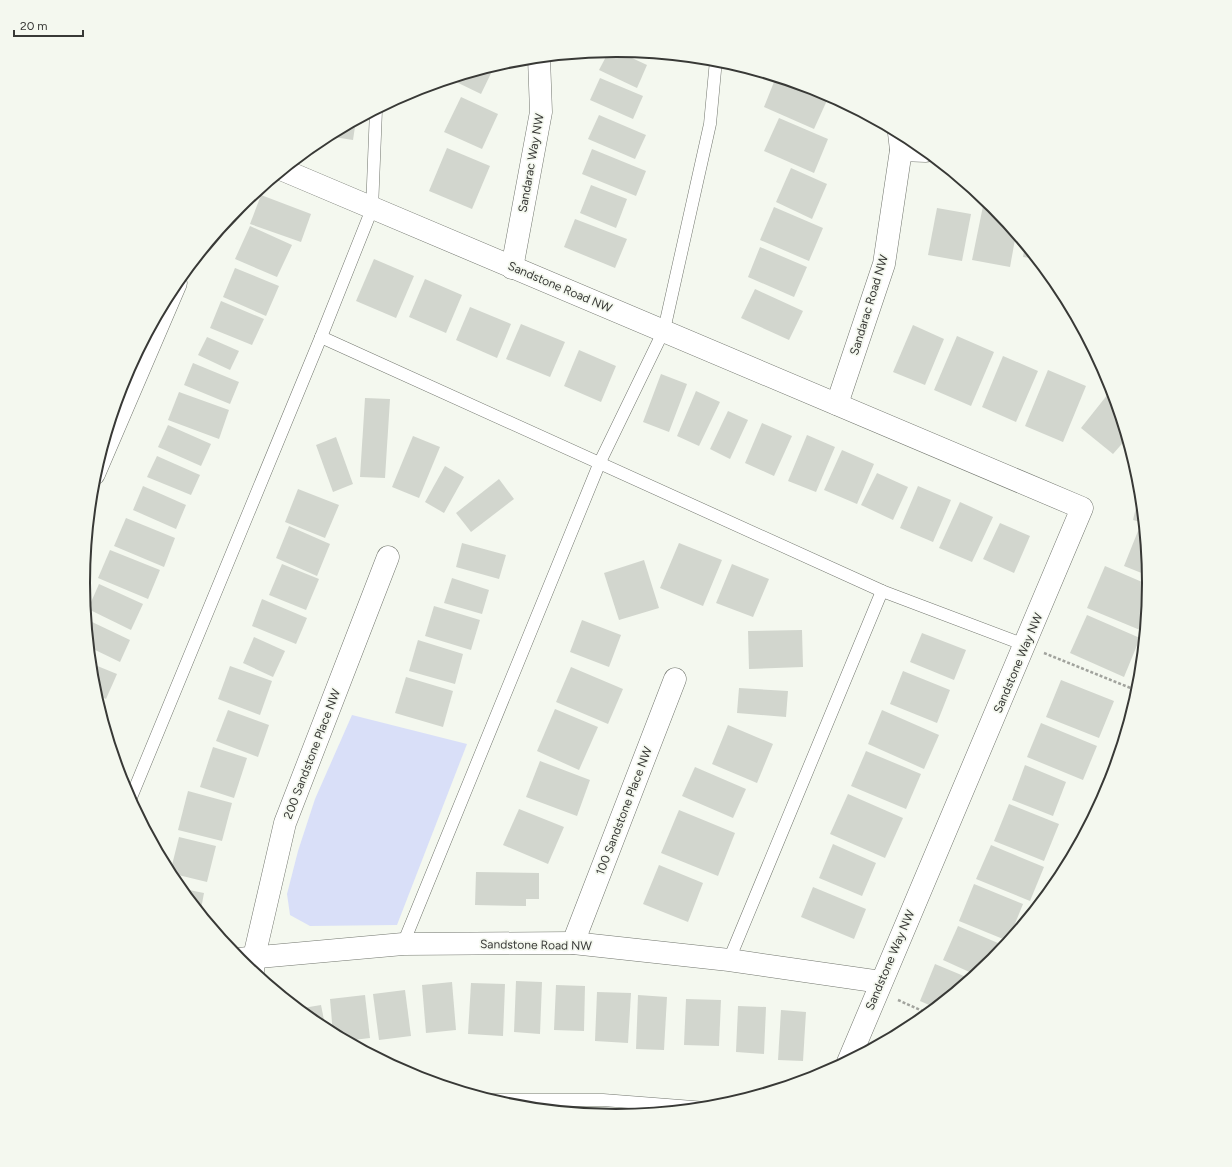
<svg xmlns="http://www.w3.org/2000/svg" width="1232" height="1167" viewBox="0 0 1232 1167" font-family="Figtree,sans-serif">
  <style>
    .green { fill: #d9dff8 }
    .building { fill: #d2d6ce }
    .lines { fill: none; stroke-linecap: round; stroke-linejoin: round }
    .lane-casing { stroke: #72766e; stroke-width: 13 }
    .street-casing { stroke: #72766e; stroke-width: 23 }
    .path { stroke: #a1a39d; stroke-width: 2.5; stroke-dasharray: 3 2; stroke-linecap: butt }
    .lane { stroke: #fff; stroke-width: 12 }
    .street { stroke: #fff; stroke-width: 22 }
    .labels { text-anchor: middle; stroke-width: 3.5; stroke-linejoin: round; paint-order: stroke }
    .street-label { font-size: 12px; fill: #383936; stroke: #f4f8ef }
    .rim { fill: none; stroke: #383936; stroke-width: 2 }
  </style>
  <rect width="100%" height="100%" fill="#f4f8ef"/>
  <!-- green -->
  <path class="green" d="M 352,715 L 467,744 L 397,925 L 310,926 L 290,915 L 287,894 L 298,851 L 315,799 Z"/>
  <!-- building -->
  <g class="building">
    <path d="M 615,50 L 647,65 L 637,88 L 599,70 L 609,51 Z"/>
    <path d="M 495,65 L 481,94 L 450,79 L 460,76 Z"/>
    <path d="M 776,77 L 817,90 L 829,96 L 814,129 L 764,107 Z"/>
    <path d="M 600,78 L 643,96 L 633,119 L 590,100 Z"/>
    <path d="M 461,97 L 498,114 L 482,149 L 444,132 Z"/>
    <path d="M 599,115 L 646,135 L 635,159 L 588,139 Z"/>
    <path d="M 779,118 L 828,139 L 814,173 L 764,151 Z"/>
    <path d="M 356,120 L 353,140 L 327,136 L 328,136 Z"/>
    <path d="M 447,148 L 490,166 L 472,209 L 429,191 Z"/>
    <path d="M 592,149 L 646,171 L 636,196 L 582,174 Z"/>
    <path d="M 791,168 L 827,184 L 812,219 L 776,202 Z"/>
    <path d="M 591,185 L 627,199 L 616,228 L 580,213 Z"/>
    <path d="M 261,195 L 311,214 L 301,242 L 250,224 Z"/>
    <path d="M 983,206 L 995,209 L 1016,234 L 1010,267 L 972,260 Z"/>
    <path d="M 774,207 L 823,228 L 809,261 L 760,240 Z"/>
    <path d="M 937,208 L 971,214 L 962,261 L 928,255 Z"/>
    <path d="M 575,219 L 627,239 L 615,268 L 564,247 Z"/>
    <path d="M 250,226 L 292,245 L 277,277 L 235,259 Z"/>
    <path d="M 1025,245 L 1037,259 L 1023,257 Z"/>
    <path d="M 760,247 L 807,267 L 794,297 L 748,277 Z"/>
    <path d="M 374,259 L 414,276 L 396,318 L 356,301 Z"/>
    <path d="M 235,268 L 279,286 L 266,316 L 223,297 Z"/>
    <path d="M 425,279 L 462,295 L 446,333 L 409,317 Z"/>
    <path d="M 755,289 L 803,311 L 789,340 L 741,318 Z"/>
    <path d="M 221,301 L 264,319 L 252,345 L 210,328 Z"/>
    <path d="M 470,307 L 511,324 L 497,358 L 456,340 Z"/>
    <path d="M 521,324 L 565,342 L 550,377 L 506,359 Z"/>
    <path d="M 913,325 L 944,339 L 925,385 L 893,372 Z"/>
    <path d="M 957,336 L 994,352 L 971,406 L 934,390 Z"/>
    <path d="M 207,337 L 239,351 L 230,370 L 198,355 Z"/>
    <path d="M 579,350 L 616,366 L 601,402 L 564,386 Z"/>
    <path d="M 1003,356 L 1038,371 L 1016,422 L 982,407 Z"/>
    <path d="M 193,363 L 239,382 L 230,404 L 184,385 Z"/>
    <path d="M 1048,370 L 1086,386 L 1063,442 L 1025,426 Z"/>
    <path d="M 661,374 L 687,384 L 669,432 L 643,422 Z"/>
    <path d="M 1112,389 L 1127,438 L 1113,454 L 1081,428 Z"/>
    <path d="M 696,391 L 720,402 L 699,446 L 677,436 Z"/>
    <path d="M 179,392 L 229,410 L 219,439 L 168,420 Z"/>
    <path d="M 365,398 L 390,399 L 385,478 L 360,477 Z"/>
    <path d="M 728,411 L 748,420 L 730,459 L 710,449 Z"/>
    <path d="M 762,423 L 792,436 L 774,476 L 745,463 Z"/>
    <path d="M 168,425 L 211,444 L 201,466 L 158,447 Z"/>
    <path d="M 807,435 L 835,447 L 816,492 L 788,481 Z"/>
    <path d="M 413,436 L 440,447 L 419,498 L 392,487 Z"/>
    <path d="M 336,437 L 353,484 L 333,492 L 316,445 Z"/>
    <path d="M 842,450 L 874,464 L 857,504 L 824,490 Z"/>
    <path d="M 157,456 L 200,475 L 191,495 L 147,477 Z"/>
    <path d="M 445,466 L 464,477 L 444,513 L 425,502 Z"/>
    <path d="M 877,473 L 908,487 L 893,520 L 861,505 Z"/>
    <path d="M 499,479 L 514,499 L 471,532 L 456,513 Z"/>
    <path d="M 143,486 L 186,505 L 176,529 L 133,510 Z"/>
    <path d="M 918,486 L 951,500 L 933,542 L 900,528 Z"/>
    <path d="M 298,489 L 339,505 L 325,538 L 285,522 Z"/>
    <path d="M 1140,491 L 1144,523 L 1133,520 Z"/>
    <path d="M 960,502 L 993,517 L 972,562 L 939,548 Z"/>
    <path d="M 126,518 L 175,538 L 164,567 L 114,546 Z"/>
    <path d="M 1000,523 L 1030,536 L 1014,573 L 983,559 Z"/>
    <path d="M 289,526 L 330,544 L 317,576 L 276,558 Z"/>
    <path d="M 1138,531 L 1145,533 L 1149,576 L 1124,566 Z"/>
    <path d="M 462,543 L 506,555 L 499,579 L 456,567 Z"/>
    <path d="M 679,543 L 722,560 L 703,606 L 660,588 Z"/>
    <path d="M 110,550 L 160,570 L 148,599 L 98,578 Z"/>
    <path d="M 644,560 L 659,608 L 619,620 L 604,573 Z"/>
    <path d="M 282,564 L 319,579 L 306,610 L 269,595 Z"/>
    <path d="M 732,564 L 769,579 L 753,617 L 716,603 Z"/>
    <path d="M 1105,566 L 1149,585 L 1146,616 L 1140,630 L 1087,608 Z"/>
    <path d="M 452,578 L 489,590 L 482,614 L 444,603 Z"/>
    <path d="M 99,584 L 143,604 L 131,630 L 88,609 Z"/>
    <path d="M 262,599 L 307,618 L 296,644 L 252,626 Z"/>
    <path d="M 434,606 L 480,620 L 471,650 L 425,636 Z"/>
    <path d="M 1087,615 L 1140,638 L 1124,677 L 1070,653 Z"/>
    <path d="M 582,620 L 621,635 L 609,667 L 570,652 Z"/>
    <path d="M 90,621 L 130,640 L 120,662 L 89,647 L 87,628 Z"/>
    <path d="M 802,630 L 803,667 L 749,669 L 748,631 Z"/>
    <path d="M 922,633 L 966,650 L 954,680 L 910,662 Z"/>
    <path d="M 254,637 L 285,651 L 273,677 L 243,663 Z"/>
    <path d="M 418,640 L 463,654 L 455,684 L 409,671 Z"/>
    <path d="M 90,663 L 117,674 L 106,699 L 95,694 Z"/>
    <path d="M 230,666 L 272,681 L 260,715 L 218,699 Z"/>
    <path d="M 571,667 L 623,689 L 608,724 L 556,702 Z"/>
    <path d="M 903,671 L 950,690 L 937,723 L 890,704 Z"/>
    <path d="M 406,677 L 453,691 L 443,727 L 395,713 Z"/>
    <path d="M 1061,680 L 1114,701 L 1099,738 L 1046,717 Z"/>
    <path d="M 739,688 L 788,691 L 786,717 L 737,713 Z"/>
    <path d="M 97,703 L 106,706 L 101,716 Z"/>
    <path d="M 555,709 L 598,727 L 579,770 L 537,751 Z"/>
    <path d="M 228,710 L 269,725 L 258,757 L 216,741 Z"/>
    <path d="M 882,710 L 939,735 L 924,769 L 868,744 Z"/>
    <path d="M 1041,723 L 1097,746 L 1083,780 L 1027,757 Z"/>
    <path d="M 728,725 L 773,744 L 757,783 L 712,764 Z"/>
    <path d="M 213,747 L 247,758 L 234,798 L 200,787 Z"/>
    <path d="M 866,751 L 921,774 L 906,809 L 851,786 Z"/>
    <path d="M 540,761 L 590,780 L 577,816 L 526,797 Z"/>
    <path d="M 1025,765 L 1066,782 L 1053,816 L 1012,800 Z"/>
    <path d="M 695,767 L 746,789 L 733,818 L 682,796 Z"/>
    <path d="M 188,791 L 232,803 L 222,841 L 178,830 Z"/>
    <path d="M 848,794 L 903,818 L 885,858 L 830,834 Z"/>
    <path d="M 1009,804 L 1059,824 L 1044,861 L 994,841 Z"/>
    <path d="M 519,809 L 564,827 L 548,864 L 503,845 Z"/>
    <path d="M 679,810 L 735,833 L 718,876 L 661,853 Z"/>
    <path d="M 179,837 L 216,846 L 207,882 L 170,873 Z"/>
    <path d="M 833,844 L 876,863 L 862,896 L 819,878 Z"/>
    <path d="M 991,845 L 1044,867 L 1030,901 L 976,879 Z"/>
    <path d="M 659,865 L 703,883 L 688,922 L 643,904 Z"/>
    <path d="M 476,872 L 539,873 L 539,899 L 526,899 L 526,906 L 475,905 Z"/>
    <path d="M 974,884 L 1023,904 L 1008,941 L 959,921 Z"/>
    <path d="M 813,887 L 866,909 L 854,939 L 801,917 Z"/>
    <path d="M 179,888 L 204,893 L 200,914 Z"/>
    <path d="M 958,926 L 1005,946 L 993,961 L 976,975 L 943,960 Z"/>
    <path d="M 935,964 L 971,979 L 936,1008 L 920,1001 Z"/>
    <path d="M 516,981 L 542,982 L 540,1034 L 514,1032 Z"/>
    <path d="M 452,982 L 456,1030 L 426,1033 L 422,985 Z"/>
    <path d="M 471,983 L 505,984 L 503,1036 L 468,1034 Z"/>
    <path d="M 556,985 L 585,986 L 584,1031 L 554,1030 Z"/>
    <path d="M 405,990 L 411,1036 L 379,1040 L 373,994 Z"/>
    <path d="M 597,992 L 631,993 L 628,1043 L 595,1041 Z"/>
    <path d="M 365,995 L 370,1038 L 345,1041 L 333,1034 L 330,999 Z"/>
    <path d="M 638,995 L 667,997 L 664,1050 L 636,1049 Z"/>
    <path d="M 686,999 L 721,1000 L 719,1046 L 684,1045 Z"/>
    <path d="M 321,1005 L 326,1030 L 297,1009 Z"/>
    <path d="M 738,1006 L 766,1007 L 764,1054 L 736,1052 Z"/>
    <path d="M 781,1010 L 806,1012 L 803,1061 L 778,1060 Z"/>
  </g>
  <g class="lines">
    <defs>
      <g id="lane">
        <path d="M 321,337 L 882,591 L 1025,645"/>
        <path d="M 130,800 L 321,337 L 372,209 L 376,110"/>
        <path d="M 403,944 L 600,462 L 664,330 L 710,124 L 716,60"/>
        <path d="M 729,960 L 882,591"/>
        <path d="M 489,1100 L 603,1100 L 706,1108"/>
      </g>
      <g id="street">
        <path d="M 901,150 L 926,151"/>
        <path d="M 283,170 L 1082,508 L 848,1062"/>
        <path d="M 512,268 L 541,112 L 539,58"/>
        <path d="M 837,404 L 884,264 L 901,150 L 899,133"/>
        <path d="M 94,474 L 176,283"/>
        <path d="M 573,943 L 675,679"/>
        <path d="M 238,959 L 403,944 L 573,943 L 729,960 L 881,982"/>
        <path d="M 253,971 L 254,957 L 285,823 L 388,557"/>
      </g>
    </defs>
    <!-- lane casing -->
    <use href="#lane" class="lane-casing"/>
    <!-- street casing -->
    <use href="#street" class="street-casing"/>
    <!-- path -->
    <g class="path">
      <path d="M 1044,653 L 1138,691"/>
      <path d="M 898,1000 L 929,1014"/>
    </g>
    <!-- lane -->
    <use href="#lane" class="lane"/>
    <!-- street -->
    <use href="#street" class="street"/>
  </g>
  <g class="labels">
    <!-- street labels -->
    <g class="street-label">
      <text transform="translate(531 163) rotate(-80)" y="4">Sandarac Way NW</text>
      <text transform="translate(560 287) rotate(23)" y="4">Sandstone Road NW</text>
      <text transform="translate(869 305) rotate(-73)" y="4">Sandarac Road NW</text>
      <text transform="translate(1018 663) rotate(-67)" y="4">Sandstone Way NW</text>
      <text transform="translate(312 754) rotate(-69)" y="4">200 Sandstone Place NW</text>
      <text transform="translate(624 811) rotate(-69)" y="4">100 Sandstone Place NW</text>
      <text transform="translate(536 945) rotate(1)" y="4">Sandstone Road NW</text>
      <text transform="translate(890 960) rotate(-67)" y="4">Sandstone Way NW</text>
    </g>
  </g>
  <!-- crop -->
  <path d="M0 0H1232V1167H0ZM90 583a526 526 0 1 1 1052 0a526 526 0 1 1-1052 0Z" fill="#f4f8ef" fill-rule="evenodd"/>
  <path class="rim" d="M90 583a526 526 0 1 1 1052 0a526 526 0 1 1-1052 0Z"/>
  <!-- scale -->
  <path d="M14 30v6h69v-6" fill="none" stroke="#383936" stroke-width="2"/>
  <text x="20" y="30" font-size="12" fill="#383936" stroke="#f4f8ef" stroke-width="3" paint-order="stroke">20 m</text>
</svg>
